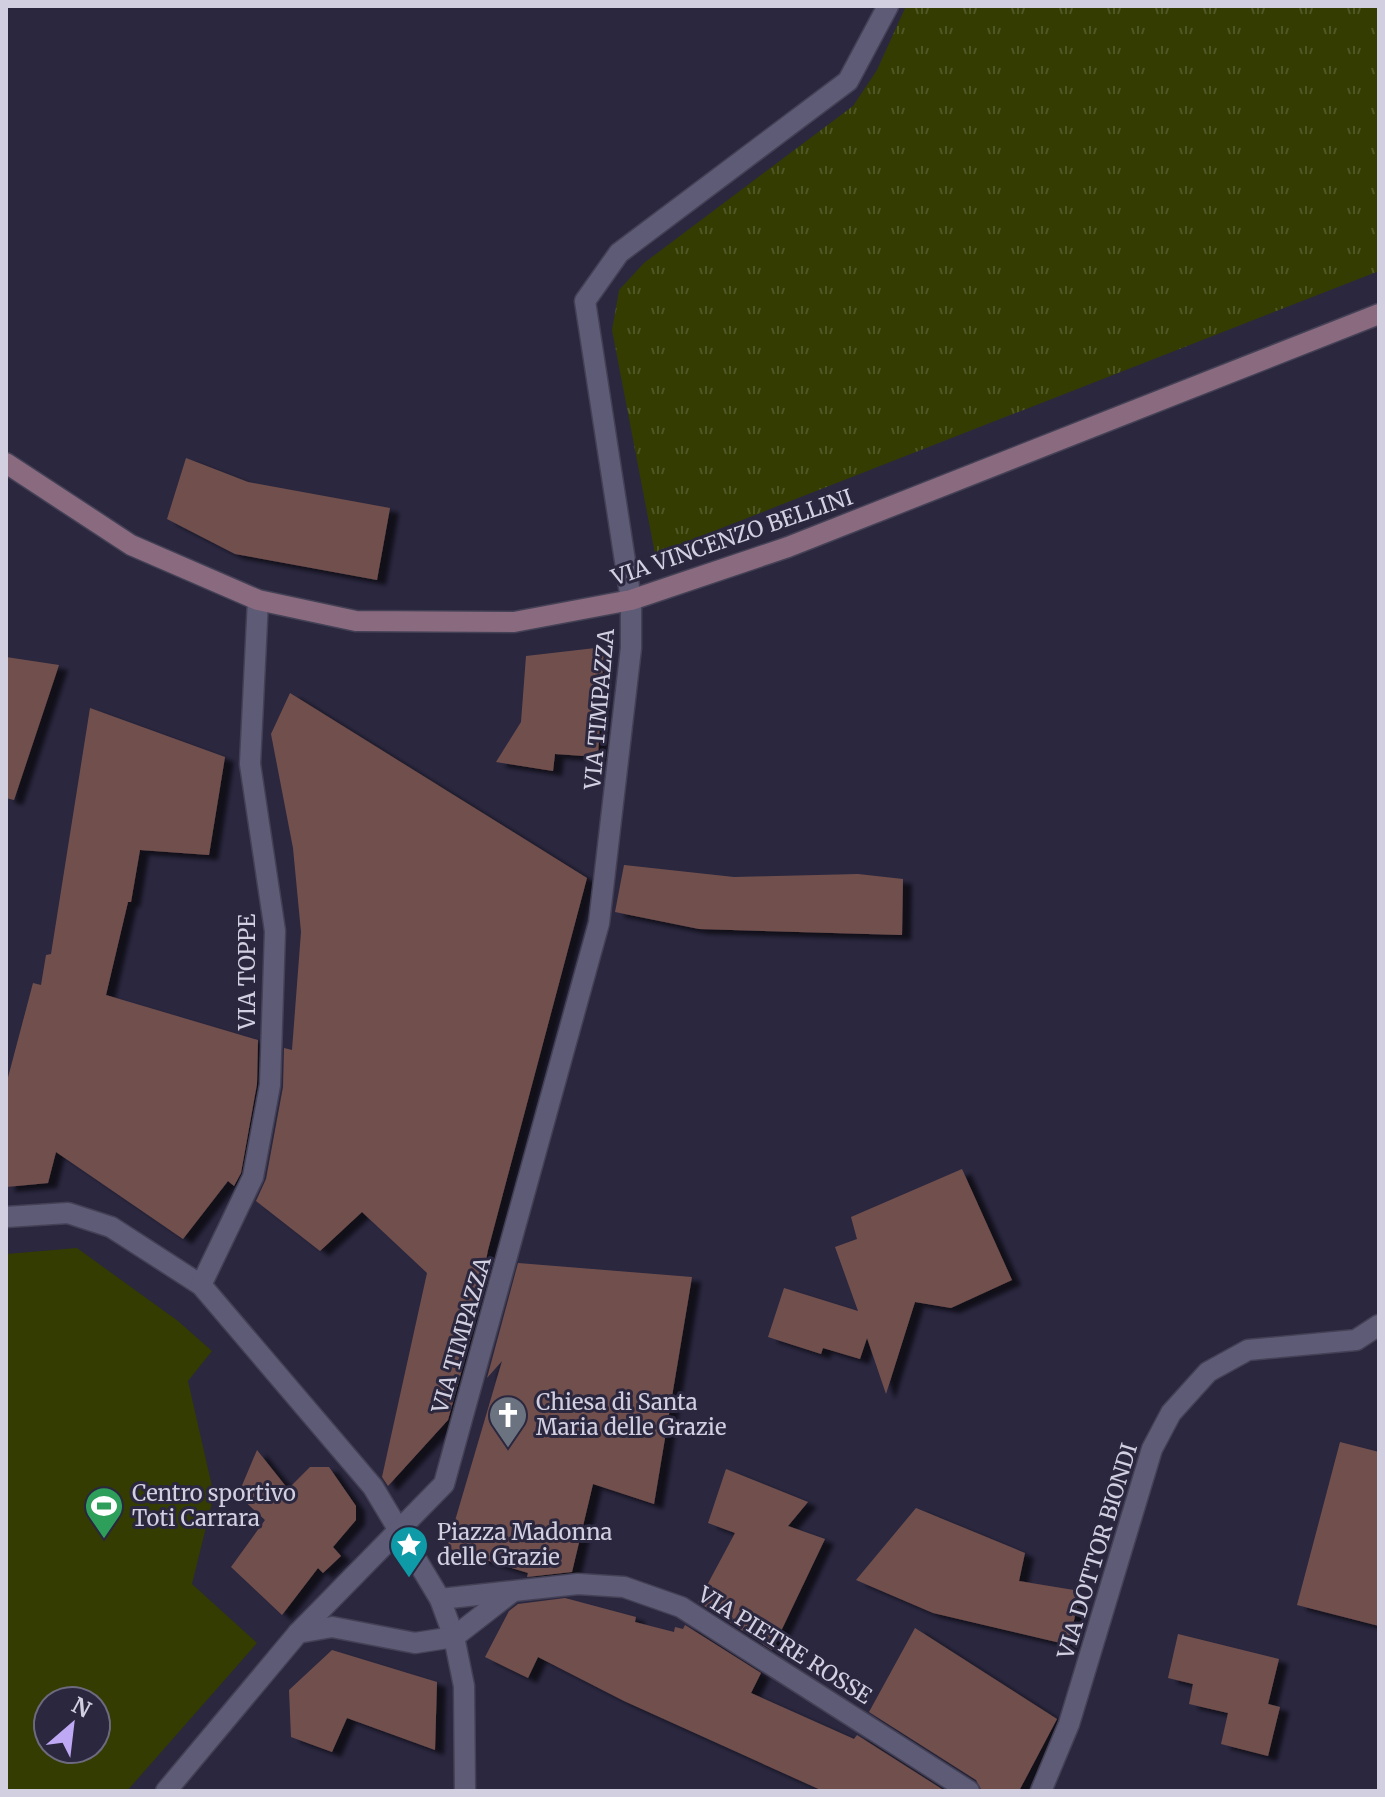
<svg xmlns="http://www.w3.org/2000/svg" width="1385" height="1797" viewBox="0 0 1385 1797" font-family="Merriweather,serif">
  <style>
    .grass { fill: url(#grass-tufts) }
    .park { fill: #343c01; fill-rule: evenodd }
    .building { fill: #71504d; filter: url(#shadow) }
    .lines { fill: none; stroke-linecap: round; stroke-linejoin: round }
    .street-casing { stroke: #444156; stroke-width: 23 }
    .secondary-casing { stroke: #444156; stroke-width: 23 }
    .street { stroke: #5e5b77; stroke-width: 20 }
    .secondary { stroke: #896a7e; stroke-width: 20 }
    .labels { text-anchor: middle; stroke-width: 6; stroke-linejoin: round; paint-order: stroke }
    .street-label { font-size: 22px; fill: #d1cfe0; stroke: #2a273f }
    .poi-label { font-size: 22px; fill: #d1cfe0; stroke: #2a273f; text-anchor: start }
  </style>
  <defs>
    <pattern id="grass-tufts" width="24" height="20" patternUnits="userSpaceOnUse" patternTransform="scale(2)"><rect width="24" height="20" fill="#343c01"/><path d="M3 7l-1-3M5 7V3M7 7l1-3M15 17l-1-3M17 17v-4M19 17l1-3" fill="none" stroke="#505726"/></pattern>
    <filter id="shadow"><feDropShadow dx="9" dy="5" stdDeviation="2" flood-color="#0009"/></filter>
  </defs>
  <rect width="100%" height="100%" fill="#2a273f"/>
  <!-- grass -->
  <path class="grass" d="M 906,6 L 1379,6 L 1379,271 L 655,554 L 612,330 L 619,290 L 644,263 L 853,106 L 877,70 Z"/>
  <!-- park -->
  <path class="park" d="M 77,1248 L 178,1321 L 212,1351 L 188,1381 L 214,1495 L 192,1584 L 257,1643 L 127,1791 L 6,1791 L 6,1254 ZM 48,1701 L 96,1701 L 96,1749 L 48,1749 Z"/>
  <!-- building -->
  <g class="building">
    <path d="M 186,458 L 248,482 L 390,508 L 377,580 L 235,554 L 167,519 Z"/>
    <path d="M 604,647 L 598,757 L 555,754 L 553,771 L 496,762 L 521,722 L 526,656 Z"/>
    <path d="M 6,657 L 59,665 L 14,800 L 6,798 Z"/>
    <path d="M 290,693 L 587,878 L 488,1250 L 486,1260 L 492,1261 L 448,1420 L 388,1486 L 382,1477 L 427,1273 L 362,1212 L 320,1251 L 256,1201 L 266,1179 L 283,1087 L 284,1048 L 292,1050 L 301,932 L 293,848 L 271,734 Z"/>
    <path d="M 90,708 L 225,757 L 209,855 L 140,850 L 131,902 L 128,902 L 106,995 L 258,1040 L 257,1084 L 241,1173 L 234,1186 L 228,1181 L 183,1239 L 56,1152 L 48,1183 L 6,1187 L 6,1085 L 33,983 L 41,985 L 46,955 L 51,954 Z"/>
    <path d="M 624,865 L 734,877 L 858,874 L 903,879 L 902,935 L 699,929 L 615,912 Z"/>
    <path d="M 962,1169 L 1012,1280 L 951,1308 L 915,1302 L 886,1394 L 867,1338 L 860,1359 L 823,1348 L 821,1354 L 768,1337 L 784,1288 L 858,1311 L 835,1247 L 857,1239 L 851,1217 Z"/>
    <path d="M 518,1263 L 692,1277 L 654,1504 L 593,1484 L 572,1572 L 527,1577 L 528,1573 L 447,1548 L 502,1361 L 487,1378 Z"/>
    <path d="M 1340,1442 L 1379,1452 L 1379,1626 L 1297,1605 Z"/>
    <path d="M 257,1450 L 288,1489 L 310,1467 L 329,1467 L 356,1506 L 356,1520 L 333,1547 L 341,1556 L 323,1573 L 318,1568 L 282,1615 L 231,1567 L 265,1520 L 238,1495 Z"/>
    <path d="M 726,1469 L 808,1502 L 788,1526 L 825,1539 L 772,1650 L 698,1602 L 735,1533 L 708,1523 Z"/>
    <path d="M 916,1508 L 1025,1553 L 1019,1581 L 1080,1591 L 1069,1645 L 933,1613 L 856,1580 Z"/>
    <path d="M 565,1598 L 636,1617 L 635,1622 L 674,1632 L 675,1627 L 683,1629 L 685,1625 L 761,1673 L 751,1693 L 854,1739 L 857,1735 L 945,1791 L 823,1791 L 624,1701 L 538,1657 L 528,1678 L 485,1657 L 509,1611 L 518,1604 Z"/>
    <path d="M 915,1628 L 1057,1719 L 1019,1791 L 982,1791 L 976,1780 L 869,1712 Z"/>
    <path d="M 1178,1634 L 1279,1659 L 1268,1704 L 1280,1707 L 1268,1756 L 1221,1744 L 1228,1713 L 1189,1704 L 1193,1684 L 1168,1678 Z"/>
    <path d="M 332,1650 L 437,1682 L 435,1750 L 347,1718 L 332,1752 L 291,1737 L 289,1690 Z"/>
  </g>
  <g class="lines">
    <defs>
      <g id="street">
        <path d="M 6,1217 L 68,1213 L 111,1227 L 201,1285 L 373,1487 L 440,1599 L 454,1637 L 464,1686 L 465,1791"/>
        <path d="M 201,1285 L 253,1177 L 270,1085 L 275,931 L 250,764 L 258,600"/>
        <path d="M 440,1599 L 578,1584 L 624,1587 L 681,1607 L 969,1791"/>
        <path d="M 298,1633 L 332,1627 L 415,1643 L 454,1637 L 512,1592"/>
        <path d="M 166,1791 L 298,1633 L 444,1484 L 599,923 L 631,648 L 631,600 L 585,301 L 619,253 L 848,81 L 888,6"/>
        <path d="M 1041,1791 L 1069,1724 L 1152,1449 L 1171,1413 L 1208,1372 L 1248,1350 L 1356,1340 L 1379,1325"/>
      </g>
      <path id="secondary" d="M 6,463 L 131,545 L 258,600 L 356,621 L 514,622 L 631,600 L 788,547 L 1379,314"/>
    </defs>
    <!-- street casing -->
    <use href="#street" class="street-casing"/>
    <!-- secondary casing -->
    <use href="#secondary" class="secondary-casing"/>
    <!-- street -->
    <use href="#street" class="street"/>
    <!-- secondary -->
    <use href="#secondary" class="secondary"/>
  </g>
  <!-- icons -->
  <defs>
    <symbol id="church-pin" viewBox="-11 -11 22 30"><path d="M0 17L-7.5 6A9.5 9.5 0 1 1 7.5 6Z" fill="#6b7280" stroke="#2a273f"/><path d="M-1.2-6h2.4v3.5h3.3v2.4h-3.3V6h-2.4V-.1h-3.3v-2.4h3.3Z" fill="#fff"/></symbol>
    <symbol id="stadium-pin" viewBox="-11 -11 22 30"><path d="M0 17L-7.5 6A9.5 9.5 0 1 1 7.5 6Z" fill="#2e9e5b" stroke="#2a273f"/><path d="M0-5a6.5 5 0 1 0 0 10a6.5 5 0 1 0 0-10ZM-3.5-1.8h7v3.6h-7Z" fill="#fff"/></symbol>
    <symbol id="sight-pin" viewBox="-11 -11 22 30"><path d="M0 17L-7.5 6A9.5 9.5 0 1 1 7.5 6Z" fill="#0f9aa8" stroke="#2a273f"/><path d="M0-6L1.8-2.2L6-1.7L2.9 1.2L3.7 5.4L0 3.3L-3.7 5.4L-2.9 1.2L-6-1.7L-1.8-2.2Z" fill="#fff"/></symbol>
  </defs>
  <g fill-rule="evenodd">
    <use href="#church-pin" x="486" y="1393" width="44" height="60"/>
    <use href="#stadium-pin" x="82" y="1484" width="44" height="60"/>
    <use href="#sight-pin" x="387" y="1523" width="44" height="60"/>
  </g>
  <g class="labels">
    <!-- street labels -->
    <g class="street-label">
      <text transform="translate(732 537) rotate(-19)" y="8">VIA VINCENZO BELLINI</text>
      <text transform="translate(599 709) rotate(-85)" y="8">VIA TIMPAZZA</text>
      <text transform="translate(247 972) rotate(-90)" y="8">VIA TOPPE</text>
      <text transform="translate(461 1335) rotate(-74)" y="8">VIA TIMPAZZA</text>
      <text transform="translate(1097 1551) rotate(-73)" y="8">VIA DOTTOR BIONDI</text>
      <text transform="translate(785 1645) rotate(32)" y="8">VIA PIETRE ROSSE</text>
    </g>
    <!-- poi labels -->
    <g class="poi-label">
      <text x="536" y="1410">Chiesa di Santa<tspan x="536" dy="25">Maria delle Grazie</tspan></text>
      <text x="132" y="1501">Centro sportivo<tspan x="132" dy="25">Toti Carrara</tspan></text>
      <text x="437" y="1540">Piazza Madonna<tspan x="437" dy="25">delle Grazie</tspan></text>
    </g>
  </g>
  <!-- border -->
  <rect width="1385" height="1797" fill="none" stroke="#d1cfe0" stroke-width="16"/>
  <!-- north arrow -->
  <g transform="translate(72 1725) rotate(28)"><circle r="38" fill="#2a273f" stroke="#6d6a7f" stroke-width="2"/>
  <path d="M0-6L14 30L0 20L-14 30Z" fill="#bfa9f4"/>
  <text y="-12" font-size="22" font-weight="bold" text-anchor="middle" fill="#d1cfe0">N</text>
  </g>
</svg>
